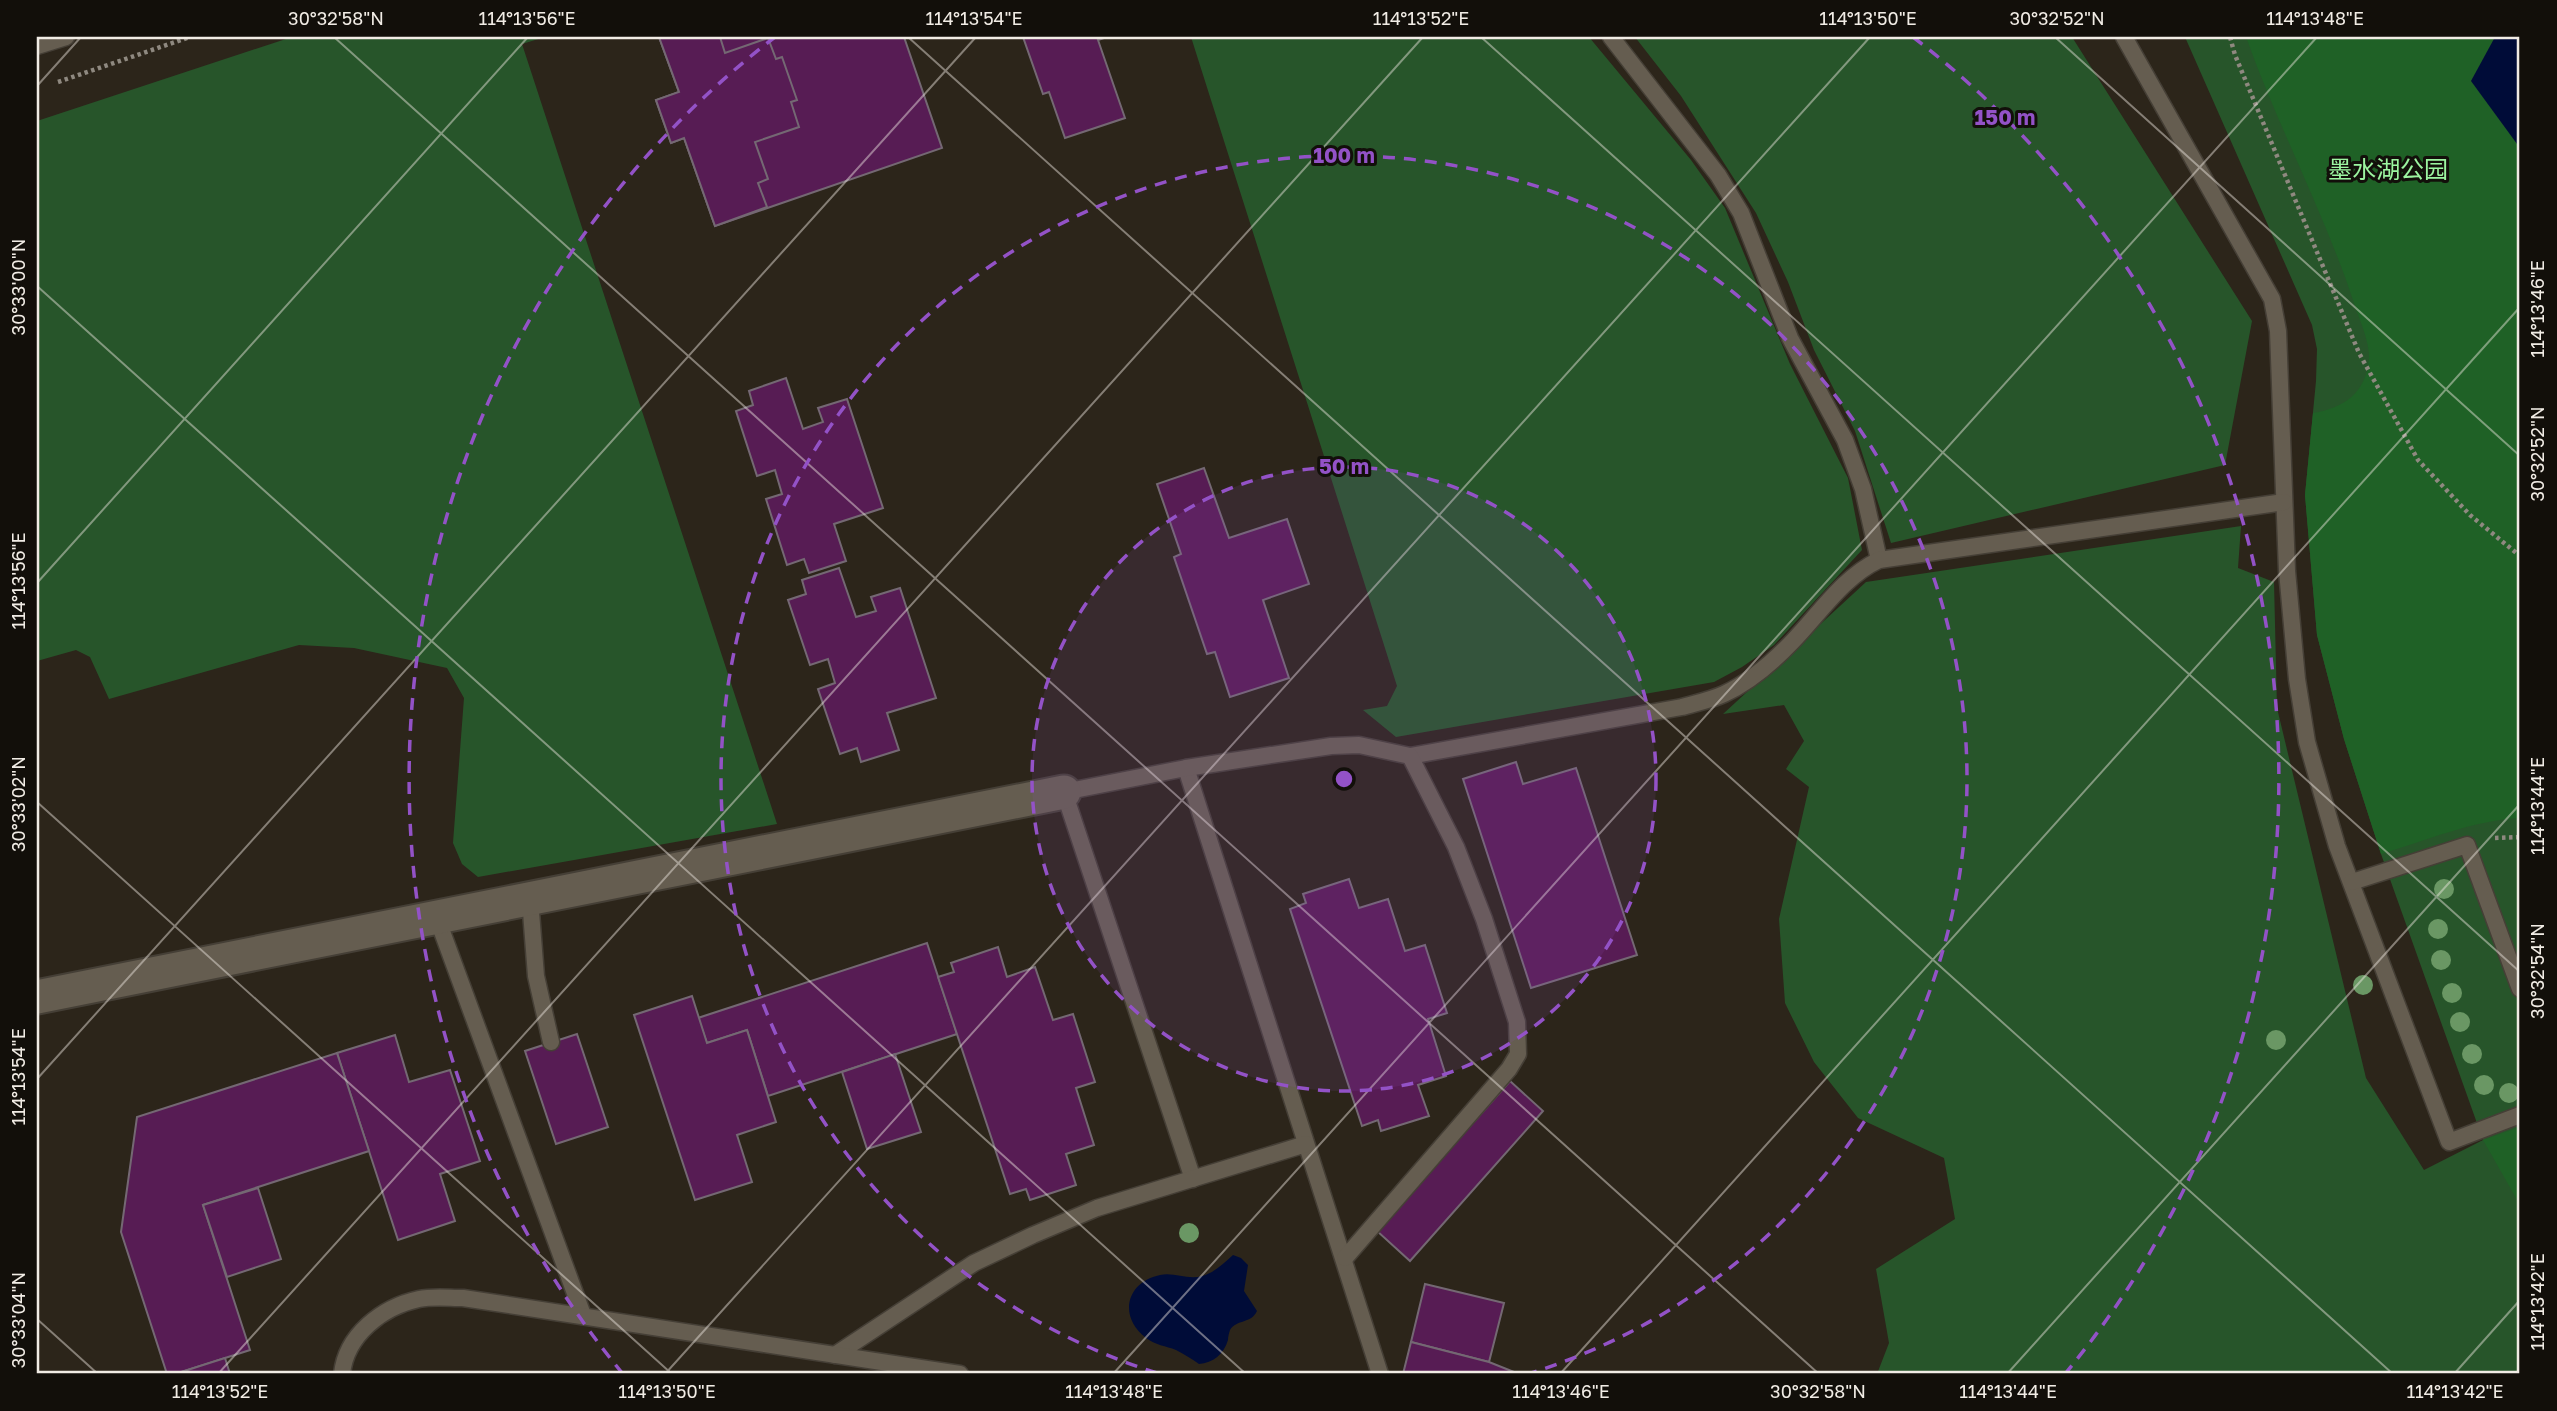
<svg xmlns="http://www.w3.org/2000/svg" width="2557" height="1411" viewBox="0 0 2557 1411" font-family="'Golos Text','Noto Sans SC',sans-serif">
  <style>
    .green { fill: #27552a }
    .forest { fill: #1f6126 }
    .water { fill: #000c38 }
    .building { fill: #571c54; stroke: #746873; stroke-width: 2 }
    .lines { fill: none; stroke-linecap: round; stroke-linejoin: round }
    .lane-casing { stroke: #453f36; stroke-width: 19 }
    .street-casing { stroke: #453f36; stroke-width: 37 }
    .path { stroke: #8f8980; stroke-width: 4.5; stroke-dasharray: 3.5 3.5; stroke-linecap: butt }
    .lane { stroke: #655d50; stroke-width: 16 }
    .street { stroke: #655d50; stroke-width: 33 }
    .tree { fill: #6a9764 }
    .ticks { fill: none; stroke: #f1ece5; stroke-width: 2; stroke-opacity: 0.45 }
    .ring { fill: none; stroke: #9352c7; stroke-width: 3.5; stroke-dasharray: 12 9 }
    .labels { text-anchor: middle; stroke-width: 6; stroke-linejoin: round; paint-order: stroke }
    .park-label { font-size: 24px; fill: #9cf5a0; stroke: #120f0a }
    .centre { fill: #9352c7; stroke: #120f0a; stroke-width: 3.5 }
    .ring-label { font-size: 21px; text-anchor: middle; font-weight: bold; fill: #9352c7; stroke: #120f0a; stroke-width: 6; stroke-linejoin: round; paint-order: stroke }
    .neatline { fill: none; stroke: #f1ece5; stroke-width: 2.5 }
    .ticks-label { font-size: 18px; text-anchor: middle; fill: #f1ece5 }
  </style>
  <rect width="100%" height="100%" fill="#2c251a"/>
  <!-- green -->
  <g class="green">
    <path d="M 292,37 L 545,37 L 522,44 L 777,824 L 478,877 L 462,864 L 453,843 L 464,698 L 447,668 L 354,648 L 299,645 L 109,699 L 90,657 L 76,650 L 37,661 L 37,121 Z"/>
    <path d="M 1191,37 L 1589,37 L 1691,160 L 1725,208 L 1790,364 L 1848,478 L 1862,550 L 1774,645 L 1742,667 L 1714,682 L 1396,737 L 1363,710 L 1387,706 L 1397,686 Z"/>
    <path d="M 1635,37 L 2072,37 L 2252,321 L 2225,465 L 1891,543 L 1855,431 L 1814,350 L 1788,282 L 1756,213 L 1681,96 Z"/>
    <path d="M 2185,37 L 2520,37 L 2520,1374 L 1877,1374 L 1889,1343 L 1876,1269 L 1955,1219 L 1944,1158 L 1858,1118 L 1814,1062 L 1785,1003 L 1779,919 L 1809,787 L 1786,769 L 1804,741 L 1784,705 L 1723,714 L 1866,582 L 2241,526 L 2238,568 L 2274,582 L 2277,708 L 2366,1078 L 2424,1170 L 2483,1140 L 2381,854 L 2344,739 L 2317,635 L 2305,495 L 2316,381 L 2317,349 L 2312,325 Z"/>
  </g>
  <!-- forest -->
  <g class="forest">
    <path d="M 2246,37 L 2495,37 L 2471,81 L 2520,148 L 2520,818 C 2474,820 2425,841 2381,854 L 2344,739 L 2317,635 L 2305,495 L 2313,413 C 2344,408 2366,393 2369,359 C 2370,342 2359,319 2354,303 C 2324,212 2278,127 2246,37 Z"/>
    <path d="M 2520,1127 L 2520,1205 L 2483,1140 Z"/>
  </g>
  <!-- water -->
  <g class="water">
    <path d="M 2495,37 L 2520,37 L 2520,148 L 2471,81 Z"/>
    <path d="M 1233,1255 L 1241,1258 L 1248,1265 L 1244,1291 L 1257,1311 C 1251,1324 1237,1319 1230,1330 C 1229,1333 1228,1337 1228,1340 C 1224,1354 1213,1363 1199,1364 C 1192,1359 1184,1354 1176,1350 C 1166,1346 1155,1345 1146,1338 C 1118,1317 1126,1282 1160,1275 C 1174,1272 1188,1280 1202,1276 C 1214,1273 1224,1263 1233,1255 Z"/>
  </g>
  <!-- building -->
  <g class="building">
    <path d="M 659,37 L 904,37 L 942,148 L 715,226 L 684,138 L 671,143 L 656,100 L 679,92 Z"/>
    <path d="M 659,37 L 720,37 L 725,53 L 768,38 L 776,59 L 782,57 L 797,100 L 791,102 L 799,127 L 755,142 L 768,179 L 758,183 L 767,207 L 715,226 L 684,138 L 671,143 L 656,100 L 679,92 Z"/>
    <path d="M 1023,37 L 1107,37 L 1098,40 L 1125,118 L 1065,138 L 1049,92 L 1043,94 Z"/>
    <path d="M 786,378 L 803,429 L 823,422 L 818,408 L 847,399 L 883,508 L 834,524 L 846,561 L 809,573 L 804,559 L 787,565 L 766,499 L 782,494 L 775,470 L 757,476 L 736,411 L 753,405 L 749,391 Z"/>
    <path d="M 1204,468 L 1229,538 L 1287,519 L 1309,584 L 1263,600 L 1289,678 L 1230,697 L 1215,652 L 1207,654 L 1174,557 L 1181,554 L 1157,484 Z"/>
    <path d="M 839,568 L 856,617 L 876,611 L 871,597 L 900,588 L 936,698 L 887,713 L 899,750 L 861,762 L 857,748 L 840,754 L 818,689 L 835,683 L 828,659 L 810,665 L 788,600 L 806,594 L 802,580 Z"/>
    <path d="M 1516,762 L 1523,784 L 1576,768 L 1637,955 L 1531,988 L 1463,779 Z"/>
    <path d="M 1349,879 L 1359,908 L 1388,899 L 1405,951 L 1425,945 L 1447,1013 L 1428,1019 L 1446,1076 L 1418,1085 L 1429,1116 L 1381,1131 L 1378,1120 L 1362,1126 L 1290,909 L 1306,903 L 1303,894 Z"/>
    <path d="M 927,943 L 957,1034 L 768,1096 L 747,1030 L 707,1043 L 698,1018 Z"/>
    <path d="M 998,947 L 1007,977 L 1035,967 L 1053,1020 L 1073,1014 L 1095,1082 L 1076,1088 L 1094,1145 L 1066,1154 L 1076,1185 L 1030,1200 L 1026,1189 L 1010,1194 L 938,977 L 954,972 L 951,963 Z"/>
    <path d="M 692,996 L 707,1043 L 747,1030 L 776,1122 L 737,1135 L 752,1182 L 695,1200 L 634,1015 Z"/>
    <path d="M 577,1034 L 608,1127 L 556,1144 L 525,1051 Z"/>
    <path d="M 395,1035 L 409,1082 L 450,1070 L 480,1161 L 440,1174 L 455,1221 L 398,1240 L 337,1053 Z"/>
    <path d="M 337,1053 L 369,1151 L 203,1205 L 250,1350 L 175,1374 L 167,1374 L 121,1232 L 137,1117 Z"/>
    <path d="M 895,1054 L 921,1132 L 867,1149 L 842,1072 Z"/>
    <path d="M 1510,1081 L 1543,1111 L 1410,1261 L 1377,1231 Z"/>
    <path d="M 258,1188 L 281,1259 L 227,1277 L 203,1205 Z"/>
    <path d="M 1425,1284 L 1504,1303 L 1489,1362 L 1411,1342 Z"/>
    <path d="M 1411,1342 L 1489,1362 L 1519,1374 L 1403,1374 Z"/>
    <path d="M 225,1358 L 230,1374 L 175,1374 Z"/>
  </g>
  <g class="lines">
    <defs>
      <g id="lane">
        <path d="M 1611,37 L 1718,175 L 1741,213 L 1790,338 L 1845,440 L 1863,489 L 1879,560"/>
        <path d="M 2124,37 L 2272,299 L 2278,331 L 2287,571 L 2297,679 L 2307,742 L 2337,846 L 2449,1142 L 2520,1115"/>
        <path d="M 37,46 L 66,37"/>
        <path d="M 1410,756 L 1682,707 C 1696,703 1711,700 1724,694 C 1750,682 1773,662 1793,641 C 1820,613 1843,577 1879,560 L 2284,502"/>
        <path d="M 1186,768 L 1380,1374"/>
        <path d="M 2352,882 L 2467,845 L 2520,989"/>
        <path d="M 530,899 L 536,976 L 551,1042"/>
        <path d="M 437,918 L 583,1315"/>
        <path d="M 1193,1179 L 1064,792 L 1186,768 L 1331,746 L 1359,745 L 1410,756 L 1456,847 L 1484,919 L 1517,1022 L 1518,1054 L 1509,1069 L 1345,1258"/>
        <path d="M 835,1355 L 974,1263 L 1033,1235 L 1097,1208 L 1306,1144"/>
        <path d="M 342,1374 C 346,1335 382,1307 419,1299 C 433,1296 449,1298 463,1298 L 960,1374"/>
      </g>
      <path id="street" d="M 37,997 L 1064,792"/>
    </defs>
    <!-- lane casing -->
    <use href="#lane" class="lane-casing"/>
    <!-- street casing -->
    <use href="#street" class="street-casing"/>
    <!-- path -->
    <g class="path">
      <path d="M 2230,37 L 2235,55 L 2359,353 L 2418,460 L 2470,515 L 2520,556"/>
      <path d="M 58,82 L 190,37"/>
      <path d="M 2495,838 L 2520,837"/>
    </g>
    <!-- lane -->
    <use href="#lane" class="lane"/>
    <!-- street -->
    <use href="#street" class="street"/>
  </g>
  <!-- trees -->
  <g class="tree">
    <circle cx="2444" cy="889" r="10"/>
    <circle cx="2438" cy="929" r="10"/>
    <circle cx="2441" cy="960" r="10"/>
    <circle cx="2363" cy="985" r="10"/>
    <circle cx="2452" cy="993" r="10"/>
    <circle cx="2460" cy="1022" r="10"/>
    <circle cx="2276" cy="1040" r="10"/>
    <circle cx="2472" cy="1054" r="10"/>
    <circle cx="2484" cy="1085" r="10"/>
    <circle cx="2509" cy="1093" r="10"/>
    <circle cx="1189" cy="1233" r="10"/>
  </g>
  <!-- ticks -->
  <path class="ticks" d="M 334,37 L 1819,1374M 908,37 L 2393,1374M 1481,37 L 2520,972M 2055,37 L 2520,456M 37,86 L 81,37M 37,286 L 1246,1374M 37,583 L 528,37M 37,802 L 672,1374M 37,1079 L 976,37M 37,1319 L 98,1374M 218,1374 L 1423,37M 665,1374 L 1870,37M 1113,1374 L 2317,37M 1560,1374 L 2520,307M 2007,1374 L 2520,804M 2454,1374 L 2520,1300"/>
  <!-- distance rings -->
  <circle cx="1344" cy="779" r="312" fill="#9352c7" fill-opacity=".12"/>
  <g class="ring">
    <circle cx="1344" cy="779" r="312"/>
    <path d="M1157 1373A623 623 0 1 1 1531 1373"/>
    <path d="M623 1374A935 935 0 0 1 775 37M1913 37A935 935 0 0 1 2065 1374"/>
  </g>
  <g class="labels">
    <!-- park labels -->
    <g class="park-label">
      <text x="2388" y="178">墨水湖公园</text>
    </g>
  </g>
  <circle cx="1344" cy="779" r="10" class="centre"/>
  <g class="ring-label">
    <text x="2005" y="125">150 m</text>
    <text x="1344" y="163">100 m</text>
    <text x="1344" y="474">50 m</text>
  </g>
  <!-- border -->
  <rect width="2557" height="1411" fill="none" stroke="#120f0a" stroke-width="77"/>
  <rect x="38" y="38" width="2480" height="1334" class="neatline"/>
  <g class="ticks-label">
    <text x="336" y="25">30°32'58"N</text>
    <text x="527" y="25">114°13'56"E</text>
    <text x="974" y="25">114°13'54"E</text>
    <text x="1421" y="25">114°13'52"E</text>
    <text x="1868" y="25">114°13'50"E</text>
    <text x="2057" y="25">30°32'52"N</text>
    <text x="2315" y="25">114°13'48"E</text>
    <text transform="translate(19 287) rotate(-90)" y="6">30°33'00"N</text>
    <text transform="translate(2538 309) rotate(-90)" y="6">114°13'46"E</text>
    <text transform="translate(2538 454) rotate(-90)" y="6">30°32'52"N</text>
    <text transform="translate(19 581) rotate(-90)" y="6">114°13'56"E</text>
    <text transform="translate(19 804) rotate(-90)" y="6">30°33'02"N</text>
    <text transform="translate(2538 806) rotate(-90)" y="6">114°13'44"E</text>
    <text transform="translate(2538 971) rotate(-90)" y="6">30°32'54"N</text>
    <text transform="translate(19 1077) rotate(-90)" y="6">114°13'54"E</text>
    <text transform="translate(2538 1302) rotate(-90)" y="6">114°13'42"E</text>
    <text transform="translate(19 1320) rotate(-90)" y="6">30°33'04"N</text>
    <text x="220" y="1398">114°13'52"E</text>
    <text x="667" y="1398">114°13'50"E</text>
    <text x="1114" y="1398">114°13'48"E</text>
    <text x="1561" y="1398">114°13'46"E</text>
    <text x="1818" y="1398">30°32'58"N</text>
    <text x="2008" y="1398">114°13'44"E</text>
    <text x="2455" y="1398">114°13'42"E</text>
  </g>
</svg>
